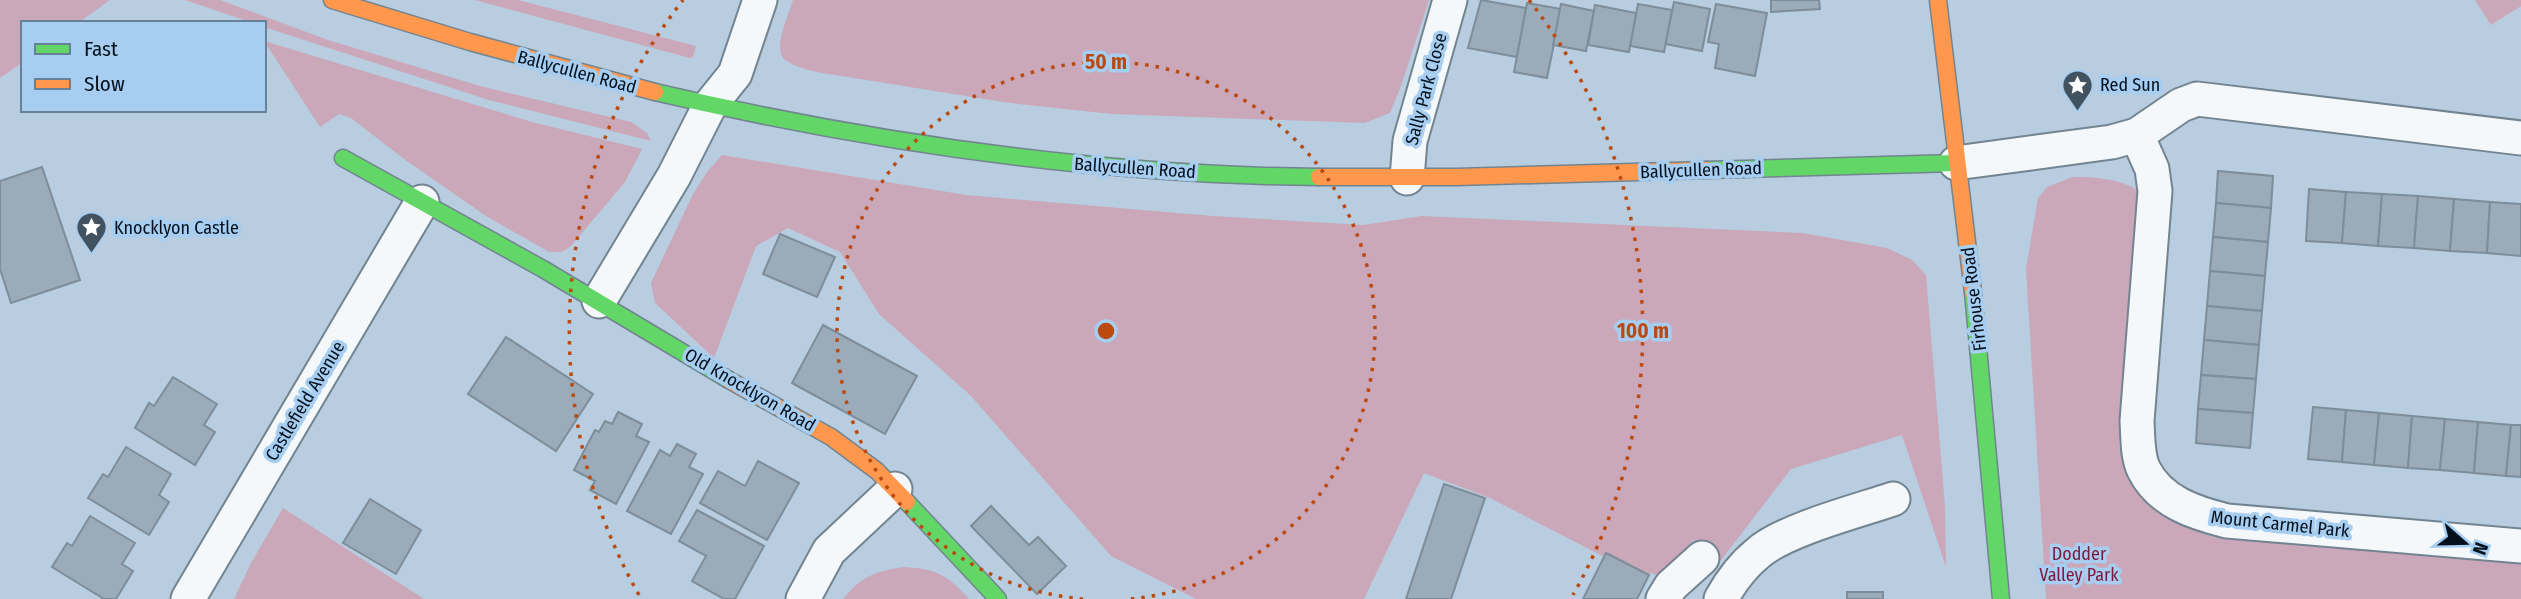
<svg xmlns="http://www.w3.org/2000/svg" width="2521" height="599" viewBox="0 0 2521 599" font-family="'Fira Sans Condensed',sans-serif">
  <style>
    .green { fill: #caa7b9 }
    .building { fill: #9babba; stroke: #7d8d9a; stroke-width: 2 }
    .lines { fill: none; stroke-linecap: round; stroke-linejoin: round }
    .street-casing { stroke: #738491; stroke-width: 37 }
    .fast-casing { stroke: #738491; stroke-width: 19 }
    .slow-casing { stroke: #738491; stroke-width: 19 }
    .street { stroke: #f4f8fa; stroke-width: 33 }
    .fast { stroke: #63d668; stroke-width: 16 }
    .slow { stroke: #ff974d; stroke-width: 16 }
    .ring { fill: none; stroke: #ba4a0f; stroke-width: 3.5; stroke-dasharray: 3.5 7 }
    .labels { text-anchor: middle; stroke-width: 7; stroke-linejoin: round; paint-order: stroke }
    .street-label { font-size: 18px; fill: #04101c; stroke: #a7cef0 }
    .poi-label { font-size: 18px; fill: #04101c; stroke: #a7cef0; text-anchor: start }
    .park-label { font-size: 18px; fill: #7d1a3c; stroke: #a7cef0 }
    .centre { fill: #ba4a0f; stroke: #a7cef0; stroke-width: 3.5 }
    .ring-label { font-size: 21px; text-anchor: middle; font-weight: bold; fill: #ba4a0f; stroke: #a7cef0; stroke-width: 7; stroke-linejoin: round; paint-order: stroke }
  </style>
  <rect width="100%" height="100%" fill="#b8cddf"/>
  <!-- green -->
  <g class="green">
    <path d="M 0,0 L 110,0 L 78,23 L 23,23 L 23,62 L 0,78 Z"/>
    <path d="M 185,0 L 220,0 L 328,40 L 480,86 L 631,122 L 647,133 L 651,141 L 489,100 L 264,27 L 264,23 L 253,23 Z"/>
    <path d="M 475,0 L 518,0 L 696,46 L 693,57 L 690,58 Z"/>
    <path d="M 793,0 L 1429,0 L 1401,86 L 1390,113 L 1365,123 L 1112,114 L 1010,103 L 816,72 C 806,69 792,66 784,59 C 773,48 789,14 793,0 Z"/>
    <path d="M 2475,0 L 2521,0 L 2521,6 L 2491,25 Z"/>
    <path d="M 264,41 L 532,122 L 642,149 L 625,182 L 570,247 L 561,252 L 549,252 L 486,216 L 404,159 L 351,118 L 339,114 L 320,127 Z"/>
    <path d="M 722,155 L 966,195 L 1213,216 L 1363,225 L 1422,216 L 1802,233 L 1887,248 L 1912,260 L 1926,275 L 1945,507 L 1946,567 L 1902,435 L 1791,469 L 1718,564 L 1715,553 L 1711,557 L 1693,540 L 1667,582 L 1652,573 L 1641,576 L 1490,498 L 1424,473 L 1364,599 L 1196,599 L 1111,556 L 971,396 L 879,314 L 840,252 L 788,228 L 756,246 L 714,358 L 655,303 L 651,283 L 693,194 L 707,172 Z"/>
    <path d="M 2072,177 C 2096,177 2115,178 2136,189 L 2140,202 L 2119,445 C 2135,503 2157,518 2213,537 L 2521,563 L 2521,599 L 2046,599 L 2026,269 L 2038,198 L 2047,187 Z"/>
    <path d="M 283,508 L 424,599 L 234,599 L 251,563 Z"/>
    <path d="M 903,567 C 937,569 946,574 969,599 L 843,599 C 862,576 874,572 903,567 Z"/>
  </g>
  <!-- building -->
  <g class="building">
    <path d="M 1481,0 L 1526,8 L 1517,57 L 1468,48 Z"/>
    <path d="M 1771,0 L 1819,0 L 1820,9 L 1771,12 Z"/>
    <path d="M 1674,2 L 1710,9 L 1702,51 L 1665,44 Z"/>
    <path d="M 1527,3 L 1561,9 L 1547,78 L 1514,72 Z"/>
    <path d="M 1561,4 L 1594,11 L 1586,51 L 1553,45 Z"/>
    <path d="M 1638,4 L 1672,10 L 1664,52 L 1630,46 Z"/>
    <path d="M 1716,4 L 1767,13 L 1755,76 L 1715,68 L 1719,44 L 1708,42 Z"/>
    <path d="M 1595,5 L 1636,13 L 1629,52 L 1588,45 Z"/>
    <path d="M 42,167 L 80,280 L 11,303 L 0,269 L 0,181 Z"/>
    <path d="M 2218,171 L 2273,176 L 2271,208 L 2216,203 Z"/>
    <path d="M 2309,189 L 2346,192 L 2342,243 L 2306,241 Z"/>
    <path d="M 2346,192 L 2382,194 L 2378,246 L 2342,243 Z"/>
    <path d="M 2382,194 L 2418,196 L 2414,248 L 2378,246 Z"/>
    <path d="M 2418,196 L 2454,199 L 2450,251 L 2414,248 Z"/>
    <path d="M 2454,199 L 2490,202 L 2487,253 L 2450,251 Z"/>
    <path d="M 2490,202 L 2521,204 L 2521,256 L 2487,253 Z"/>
    <path d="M 2216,203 L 2271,208 L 2268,242 L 2213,237 Z"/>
    <path d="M 780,234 L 835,257 L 817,297 L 763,274 Z"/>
    <path d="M 2213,237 L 2268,242 L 2265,276 L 2210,271 Z"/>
    <path d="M 2210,271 L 2265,276 L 2262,311 L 2207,306 Z"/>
    <path d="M 2207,306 L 2262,311 L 2259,345 L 2204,340 Z"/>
    <path d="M 823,325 L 917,376 L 885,434 L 792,383 Z"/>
    <path d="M 506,337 L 593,394 L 556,451 L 468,394 Z"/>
    <path d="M 2204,340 L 2259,345 L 2256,379 L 2201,375 Z"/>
    <path d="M 2201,375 L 2256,379 L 2253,413 L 2198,409 Z"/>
    <path d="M 173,377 L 217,404 L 204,425 L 215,432 L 195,465 L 135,428 L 149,403 L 154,406 Z"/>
    <path d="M 2313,407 L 2346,410 L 2342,462 L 2308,459 Z"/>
    <path d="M 2198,409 L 2253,413 L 2250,448 L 2196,443 Z"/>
    <path d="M 2346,410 L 2379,413 L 2374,465 L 2342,462 Z"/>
    <path d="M 618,412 L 642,424 L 636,436 L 649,442 L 616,504 L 590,490 L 595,481 L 574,470 L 595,430 L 599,432 L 605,421 L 612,424 Z"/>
    <path d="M 2379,413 L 2412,416 L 2408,468 L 2374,465 Z"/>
    <path d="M 2412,416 L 2445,419 L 2440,470 L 2408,468 Z"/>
    <path d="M 2445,419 L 2478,422 L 2474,473 L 2440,470 Z"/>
    <path d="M 2478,422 L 2511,425 L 2506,476 L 2474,473 Z"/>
    <path d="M 2511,425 L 2521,425 L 2521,477 L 2506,476 Z"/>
    <path d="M 677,444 L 696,454 L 689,467 L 703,474 L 671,534 L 627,511 L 660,450 L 670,456 Z"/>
    <path d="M 126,447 L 171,474 L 159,495 L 169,502 L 149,535 L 88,498 L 103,474 L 108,477 Z"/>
    <path d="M 758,461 L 799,483 L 767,540 L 700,503 L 718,471 L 745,486 Z"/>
    <path d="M 1444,484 L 1485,498 L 1451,599 L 1406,599 Z"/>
    <path d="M 370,499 L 421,530 L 396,574 L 343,543 Z"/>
    <path d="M 991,506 L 1029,545 L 1038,537 L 1066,566 L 1037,594 L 971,526 Z"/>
    <path d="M 697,510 L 764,546 L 735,599 L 724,599 L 692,581 L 706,556 L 679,541 Z"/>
    <path d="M 90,516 L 135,543 L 122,564 L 133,571 L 116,599 L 104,599 L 52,567 L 67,543 L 72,546 Z"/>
    <path d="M 1606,553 L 1649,575 L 1637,599 L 1583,599 Z"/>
    <rect x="1847" y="592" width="36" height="7"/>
  </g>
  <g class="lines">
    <defs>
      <g id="street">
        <path d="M 2137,135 L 2152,169 L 2155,191 L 2137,421 C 2138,436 2137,456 2144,470 C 2160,502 2195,513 2227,521 L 2521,546"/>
        <path d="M 1956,163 L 2112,142 L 2137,135 L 2181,105 L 2197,99 L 2521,138"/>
        <path d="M 1407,178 L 1410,141 L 1450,0"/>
        <path d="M 599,301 L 674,176 L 710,105 L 735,74 L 760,0"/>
        <path d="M 188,599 L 422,202"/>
        <path d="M 803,599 L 829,551 L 895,489"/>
        <path d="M 1663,599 L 1671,586 L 1702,558"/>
        <path d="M 1721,599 C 1731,581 1742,566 1758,553 C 1784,530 1858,511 1893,499"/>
      </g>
      <g id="fast">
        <path d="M 655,92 C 874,143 1094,175 1319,177"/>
        <path d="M 343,158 L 543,269 L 729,380"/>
        <path d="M 1707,170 L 1956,163"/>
        <path d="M 1973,292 L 2001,599"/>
        <path d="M 907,502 L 998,599"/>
      </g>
      <g id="slow">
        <path d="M 332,0 L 470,42 L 655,92"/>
        <path d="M 1938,0 L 1973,292"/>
        <path d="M 1319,177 L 1457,177 L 1707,170"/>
        <path d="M 729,380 L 831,437 L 877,471 L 907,502"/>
      </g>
    </defs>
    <!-- street casing -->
    <use href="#street" class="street-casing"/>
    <!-- fast casing -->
    <use href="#fast" class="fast-casing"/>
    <!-- slow casing -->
    <use href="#slow" class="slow-casing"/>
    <!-- street -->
    <use href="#street" class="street"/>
    <!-- fast -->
    <use href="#fast" class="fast"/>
    <!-- slow -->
    <use href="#slow" class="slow"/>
  </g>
  <!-- distance rings -->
  <g class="ring">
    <path d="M1083 599A269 269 0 1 1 1129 599"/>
    <path d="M639 595A537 537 0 0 1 683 0M1529 0A537 537 0 0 1 1573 595"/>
  </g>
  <!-- icons -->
  <defs>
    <symbol id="sight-pin" viewBox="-11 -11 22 30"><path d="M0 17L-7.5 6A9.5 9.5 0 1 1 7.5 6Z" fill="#435260" stroke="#a7cef0"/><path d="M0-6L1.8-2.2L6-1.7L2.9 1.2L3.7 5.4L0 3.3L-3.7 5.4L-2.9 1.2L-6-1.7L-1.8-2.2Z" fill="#fff"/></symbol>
  </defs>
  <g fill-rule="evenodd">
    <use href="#sight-pin" x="2060" y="68" width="35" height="47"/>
    <use href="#sight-pin" x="74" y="210" width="35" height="47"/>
  </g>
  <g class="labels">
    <!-- street labels -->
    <g class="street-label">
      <text transform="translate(577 72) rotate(15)" y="6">Ballycullen Road</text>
      <text transform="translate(1426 89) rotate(-75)" y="6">Sally Park Close</text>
      <text transform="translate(1135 168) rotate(4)" y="6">Ballycullen Road</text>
      <text transform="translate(1701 170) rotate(-2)" y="6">Ballycullen Road</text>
      <text transform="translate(1974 299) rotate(-97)" y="6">Firhouse Road</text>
      <text transform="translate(750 390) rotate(30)" y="6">Old Knocklyon Road</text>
      <text transform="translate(305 401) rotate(-59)" y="6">Castlefield Avenue</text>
      <text transform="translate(2280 524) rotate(6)" y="6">Mount Carmel Park</text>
    </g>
    <!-- poi labels -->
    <g class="poi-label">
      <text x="2100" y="91">Red Sun</text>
      <text x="114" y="234">Knocklyon Castle</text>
    </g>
    <!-- park labels -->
    <g class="park-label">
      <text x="2079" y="560">Dodder<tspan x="2079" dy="21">Valley Park</tspan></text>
    </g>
  </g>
  <circle cx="1106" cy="331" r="10" class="centre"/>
  <g class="ring-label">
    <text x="1106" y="69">50 m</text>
    <text x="1643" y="338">100 m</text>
  </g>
  <!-- legend -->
  <rect x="21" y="21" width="245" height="91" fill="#a7cef0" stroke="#66829b" stroke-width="2"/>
  <rect x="35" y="44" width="35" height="10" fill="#63d668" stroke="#66829b" stroke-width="2"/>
  <text x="84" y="56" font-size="21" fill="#04101c">Fast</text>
  <rect x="35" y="79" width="35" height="10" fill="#ff974d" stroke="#66829b" stroke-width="2"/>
  <text x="84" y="91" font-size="21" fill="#04101c">Slow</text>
  <!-- north arrow -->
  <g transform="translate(2465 543) rotate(110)" stroke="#a7cef0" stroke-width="5" paint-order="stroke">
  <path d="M0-5L12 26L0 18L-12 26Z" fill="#04101c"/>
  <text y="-10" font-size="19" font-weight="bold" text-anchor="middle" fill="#04101c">N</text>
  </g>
</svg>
